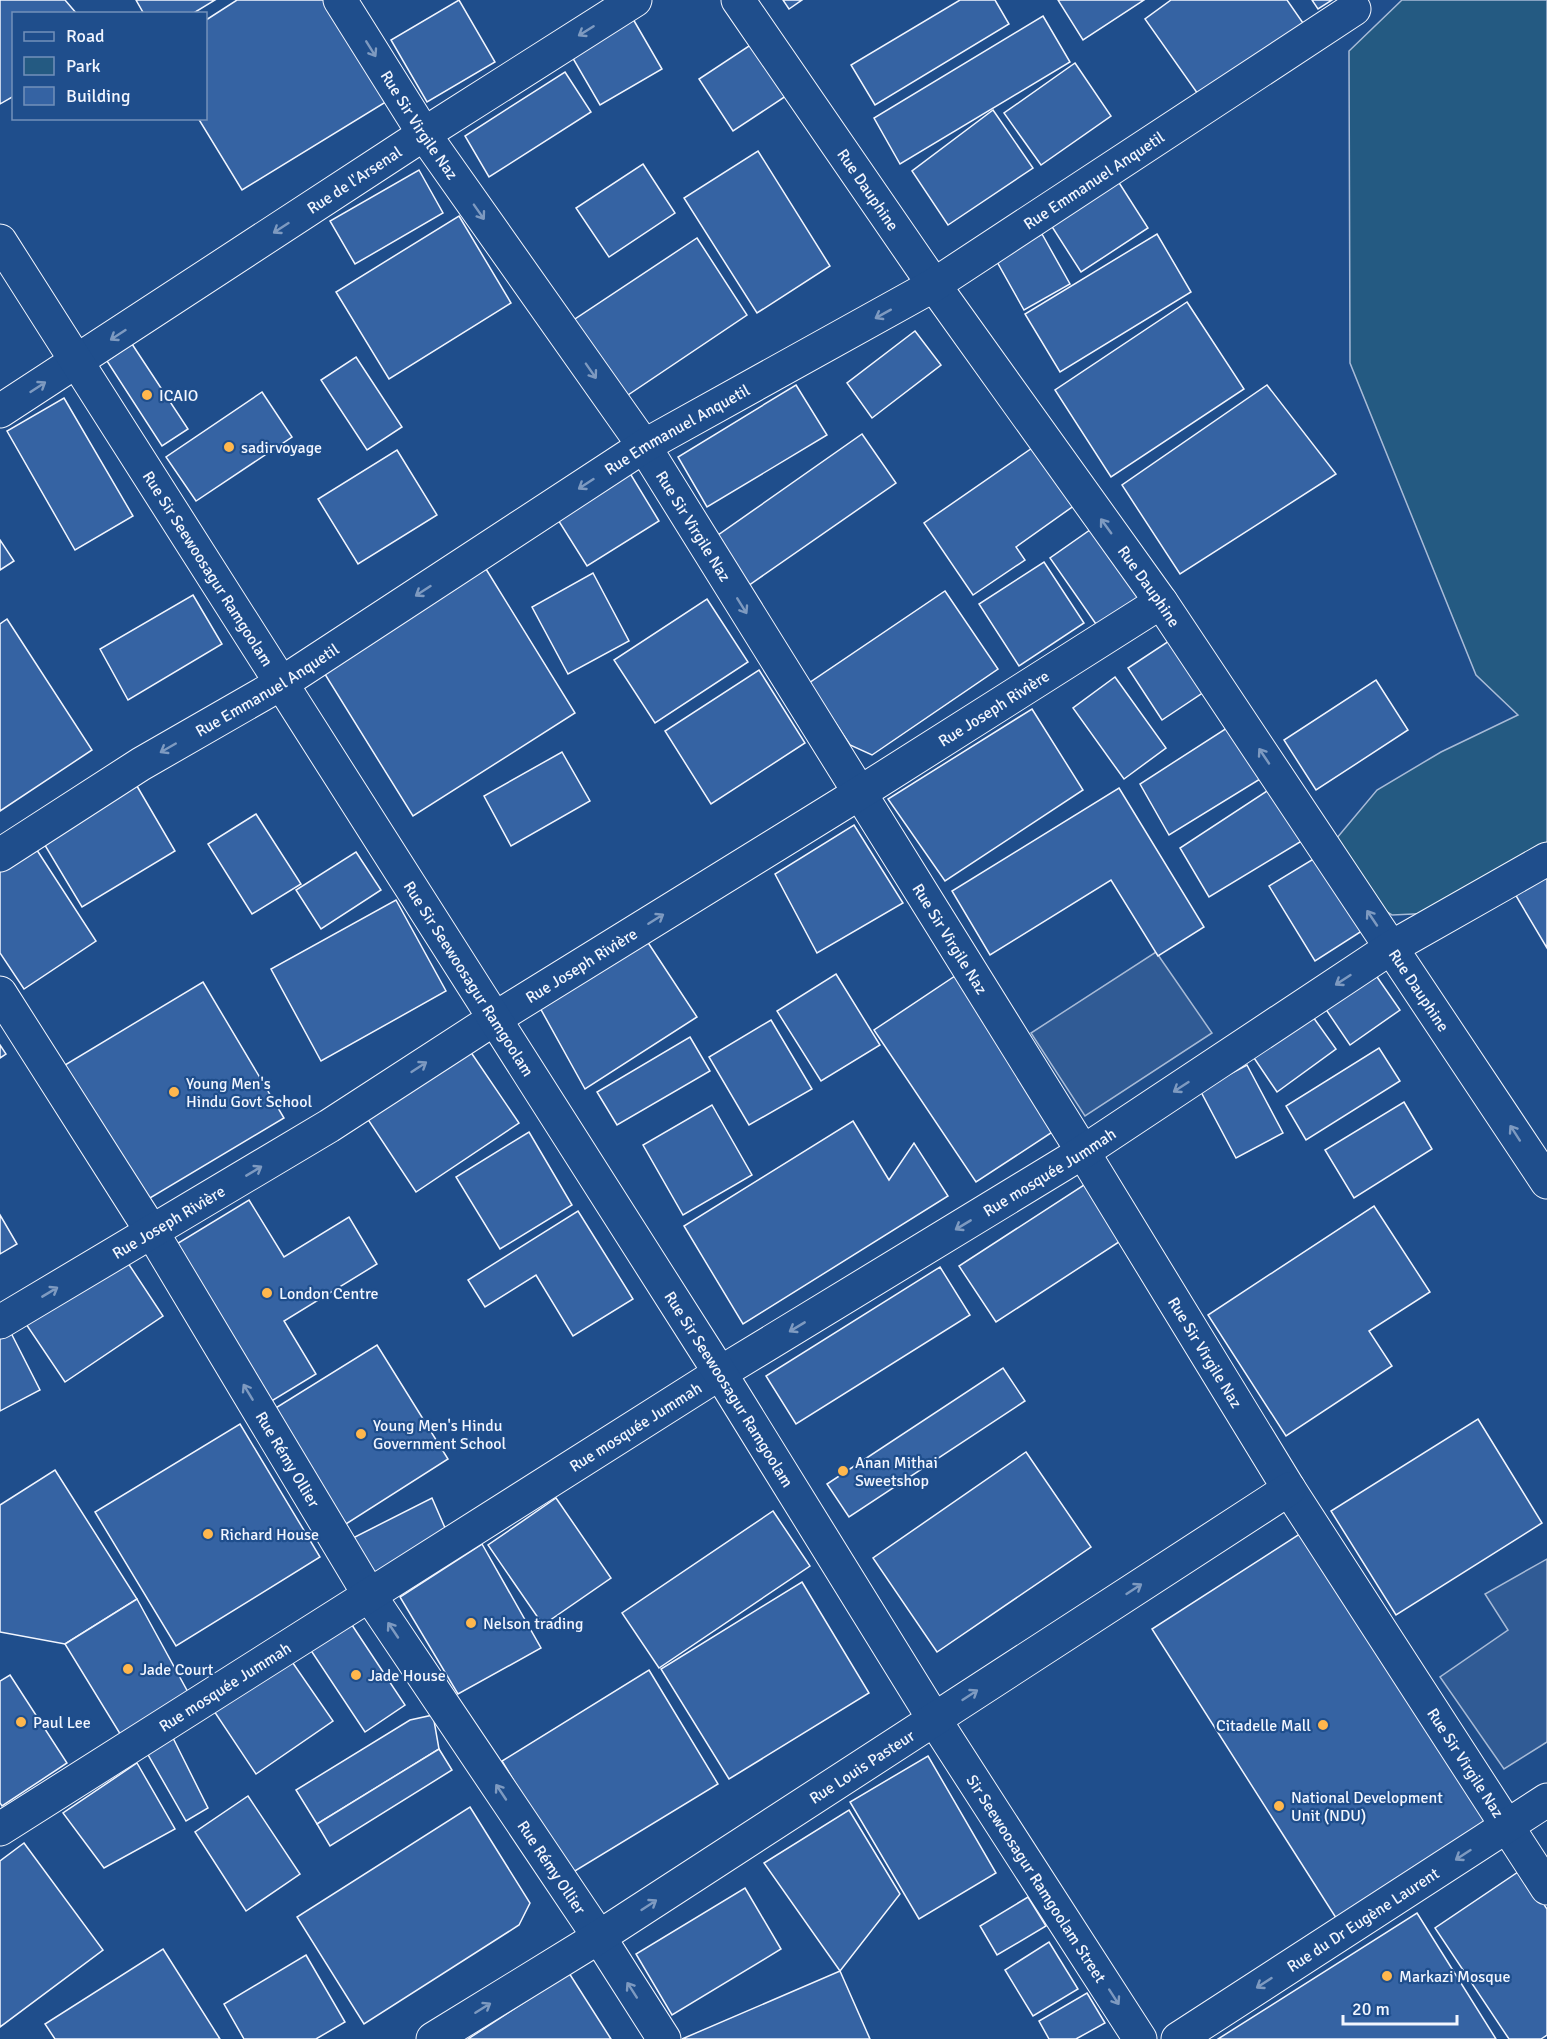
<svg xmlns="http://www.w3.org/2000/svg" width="1547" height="2039" viewBox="0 0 1547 2039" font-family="Signika,sans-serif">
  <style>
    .green { fill: #245a82; stroke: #a8bbd7; stroke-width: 1.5 }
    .parking { fill: #305b95; stroke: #a8bbd7; stroke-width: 1.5 }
    .building { fill: #3563a3; stroke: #f2f6ff; stroke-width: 1.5 }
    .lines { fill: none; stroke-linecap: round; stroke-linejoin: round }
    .minor-casing { stroke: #f2f6ff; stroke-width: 35 }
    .major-casing { stroke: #f2f6ff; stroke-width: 35 }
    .minor { stroke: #1f4e8c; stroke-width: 33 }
    .major { stroke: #1f4e8c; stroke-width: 33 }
    .oneway { stroke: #7e9ac0 }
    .poi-dot { fill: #ffb74d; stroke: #1f4e8c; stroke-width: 2 }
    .labels { text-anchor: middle; stroke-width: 4.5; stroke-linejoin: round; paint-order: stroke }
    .street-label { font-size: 16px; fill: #f2f6ff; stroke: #1f4e8c }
    .poi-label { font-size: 16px; fill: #f2f6ff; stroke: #1f4e8c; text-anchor: start }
  </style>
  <rect width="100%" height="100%" fill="#1f4e8c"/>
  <!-- green -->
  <path class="green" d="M 1402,0 L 1547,0 L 1547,844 L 1435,913 L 1392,915 L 1364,898 L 1326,851 L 1377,790 L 1441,752 L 1518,715 L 1476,675 L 1350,363 L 1349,51 Z"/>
  <!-- parking -->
  <g class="parking">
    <path d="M 1156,952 L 1212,1033 L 1085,1116 L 1031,1033 Z"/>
    <path d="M 1547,1559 L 1547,1742 L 1504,1769 L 1440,1677 L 1508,1630 L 1485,1594 Z"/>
  </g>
  <!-- building -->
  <g class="building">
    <path d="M 0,0 L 65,0 L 77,14 L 14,14 L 14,96 L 0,104 Z"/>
    <path d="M 136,0 L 215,0 L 192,14 L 144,14 Z"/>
    <path d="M 237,0 L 328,0 L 389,100 L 242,190 L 198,118 L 206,118 L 206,20 Z"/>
    <path d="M 459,0 L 495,62 L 427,102 L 391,40 Z"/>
    <path d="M 783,0 L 802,0 L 789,9 Z"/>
    <path d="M 960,0 L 995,0 L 1009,24 L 875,105 L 851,65 Z"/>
    <path d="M 1058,0 L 1144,0 L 1083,40 Z"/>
    <path d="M 1171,0 L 1287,0 L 1303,23 L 1200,97 L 1145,19 Z"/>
    <path d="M 1312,0 L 1332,0 L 1318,9 Z"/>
    <path d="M 1043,16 L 1070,62 L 900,164 L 874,118 Z"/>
    <path d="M 633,19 L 662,69 L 600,105 L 571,55 Z"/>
    <path d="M 755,42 L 789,94 L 733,131 L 699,79 Z"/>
    <path d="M 1075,63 L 1111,116 L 1041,165 L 1004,113 Z"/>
    <path d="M 565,72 L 591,112 L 489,177 L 465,136 Z"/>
    <path d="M 993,110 L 1033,168 L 948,225 L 912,171 Z"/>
    <path d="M 758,151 L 830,266 L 757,313 L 684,198 Z"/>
    <path d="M 643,164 L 675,213 L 609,257 L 576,208 Z"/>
    <path d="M 419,170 L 443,213 L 355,264 L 330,221 Z"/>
    <path d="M 1116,178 L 1148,228 L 1081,272 L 1049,222 Z"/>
    <path d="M 459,216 L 511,303 L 389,379 L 336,292 Z"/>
    <path d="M 1042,234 L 1070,284 L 1024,310 L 996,260 Z"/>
    <path d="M 1157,234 L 1191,292 L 1060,372 L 1025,314 Z"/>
    <path d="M 697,238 L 747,315 L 622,399 L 572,321 Z"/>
    <path d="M 1187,302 L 1244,389 L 1111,477 L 1055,390 Z"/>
    <path d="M 915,331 L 941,365 L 872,418 L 847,383 Z"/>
    <path d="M 132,344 L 188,429 L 162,446 L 107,361 Z"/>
    <path d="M 356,357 L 402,427 L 367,450 L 321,380 Z"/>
    <path d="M 796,385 L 827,435 L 707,507 L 678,457 Z"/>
    <path d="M 1267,385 L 1336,474 L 1180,574 L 1122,485 Z"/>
    <path d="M 262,392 L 292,437 L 196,501 L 166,457 Z"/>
    <path d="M 64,398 L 133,516 L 75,550 L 7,431 Z"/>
    <path d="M 862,434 L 896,483 L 745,588 L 711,540 Z"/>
    <path d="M 1035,446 L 1075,505 L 1016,547 L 1025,560 L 973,595 L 924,523 Z"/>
    <path d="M 397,450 L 437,515 L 358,564 L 318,499 Z"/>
    <path d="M 628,470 L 659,521 L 587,566 L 555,515 Z"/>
    <path d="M 1097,525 L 1144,595 L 1098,627 L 1050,558 Z"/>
    <path d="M 0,540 L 14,561 L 0,570 Z"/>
    <path d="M 1044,562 L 1084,623 L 1019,666 L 979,604 Z"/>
    <path d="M 486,569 L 575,713 L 413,816 L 323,671 Z"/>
    <path d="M 593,573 L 629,641 L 568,674 L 532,607 Z"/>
    <path d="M 945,591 L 998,669 L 872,755 L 850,745 L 809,683 Z"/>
    <path d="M 193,595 L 222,644 L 128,700 L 100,649 Z"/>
    <path d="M 707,599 L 748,662 L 655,723 L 614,660 Z"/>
    <path d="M 7,619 L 92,750 L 0,811 L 0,624 Z"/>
    <path d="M 1175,637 L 1210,688 L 1162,720 L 1128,668 Z"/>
    <path d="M 759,670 L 805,743 L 711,804 L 665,731 Z"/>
    <path d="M 1115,677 L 1166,748 L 1124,779 L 1073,708 Z"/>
    <path d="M 1376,680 L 1408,730 L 1316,790 L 1284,740 Z"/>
    <path d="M 1032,709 L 1083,790 L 945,881 L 888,799 Z"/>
    <path d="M 1230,726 L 1265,776 L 1169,835 L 1140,784 Z"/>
    <path d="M 562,752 L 590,801 L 511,846 L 484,796 Z"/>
    <path d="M 134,781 L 175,851 L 82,907 L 40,837 Z"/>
    <path d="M 1119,788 L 1204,927 L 1158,956 L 1111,880 L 990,955 L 952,891 Z"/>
    <path d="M 1270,789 L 1305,839 L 1209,897 L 1180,848 Z"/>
    <path d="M 256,814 L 301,884 L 252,914 L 208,844 Z"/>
    <path d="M 854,825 L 903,903 L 817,953 L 775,874 Z"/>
    <path d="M 33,844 L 96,941 L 24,989 L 0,953 L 0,866 Z"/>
    <path d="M 356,852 L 381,890 L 321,929 L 296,890 Z"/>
    <path d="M 1320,855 L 1365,929 L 1315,961 L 1269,886 Z"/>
    <path d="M 1547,874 L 1547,948 L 1515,894 Z"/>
    <path d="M 396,900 L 446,991 L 321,1061 L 271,969 Z"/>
    <path d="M 645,938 L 697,1017 L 585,1089 L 539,1006 Z"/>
    <path d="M 836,974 L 880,1045 L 821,1081 L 777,1011 Z"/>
    <path d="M 958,974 L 1060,1127 L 976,1182 L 874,1030 Z"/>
    <path d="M 1375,974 L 1400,1010 L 1350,1045 L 1325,1008 Z"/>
    <path d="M 203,982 L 284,1118 L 145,1201 L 65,1065 Z"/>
    <path d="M 1308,1010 L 1336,1049 L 1277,1092 L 1250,1052 Z"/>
    <path d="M 771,1020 L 812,1089 L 749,1125 L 709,1057 Z"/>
    <path d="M 690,1037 L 710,1071 L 617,1125 L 597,1092 Z"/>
    <path d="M 0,1045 L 6,1054 L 0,1058 Z"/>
    <path d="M 468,1048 L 519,1123 L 416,1192 L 367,1118 Z"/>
    <path d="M 1379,1048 L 1400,1081 L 1306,1140 L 1286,1106 Z"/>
    <path d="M 1247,1065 L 1283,1133 L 1236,1158 L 1200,1090 Z"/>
    <path d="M 1404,1102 L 1432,1149 L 1354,1198 L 1325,1150 Z"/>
    <path d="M 712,1105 L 752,1175 L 683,1215 L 643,1145 Z"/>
    <path d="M 853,1121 L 889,1180 L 914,1143 L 948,1196 L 743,1324 L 684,1226 Z"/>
    <path d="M 529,1132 L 572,1205 L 500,1249 L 456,1177 Z"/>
    <path d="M 1087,1183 L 1122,1240 L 996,1322 L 959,1266 Z"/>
    <path d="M 249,1200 L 284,1257 L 349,1217 L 377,1264 L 284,1321 L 316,1374 L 270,1402 L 175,1245 Z"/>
    <path d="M 1374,1206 L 1430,1292 L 1369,1331 L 1392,1366 L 1286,1436 L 1208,1315 Z"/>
    <path d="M 578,1211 L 633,1299 L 573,1336 L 536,1275 L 485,1307 L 468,1280 Z"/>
    <path d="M 0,1215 L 17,1244 L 0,1254 Z"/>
    <path d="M 124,1257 L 163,1316 L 65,1382 L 26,1324 Z"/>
    <path d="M 940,1267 L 970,1315 L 796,1424 L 766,1376 Z"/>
    <path d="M 9,1329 L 40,1390 L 0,1411 L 0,1334 Z"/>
    <path d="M 377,1345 L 448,1459 L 346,1524 L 274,1409 Z"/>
    <path d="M 1003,1368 L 1025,1401 L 849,1517 L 827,1484 Z"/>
    <path d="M 1478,1419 L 1542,1523 L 1396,1615 L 1331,1511 Z"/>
    <path d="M 240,1424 L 320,1557 L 176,1646 L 95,1512 Z"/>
    <path d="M 1026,1452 L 1091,1547 L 937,1652 L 873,1558 Z"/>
    <path d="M 55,1470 L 137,1599 L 65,1644 L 0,1632 L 0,1505 Z"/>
    <path d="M 432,1498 L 449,1537 L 375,1574 L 349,1540 Z"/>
    <path d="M 556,1498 L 611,1578 L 543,1625 L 488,1545 Z"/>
    <path d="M 773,1511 L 810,1566 L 659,1668 L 622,1613 Z"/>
    <path d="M 1309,1528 L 1494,1821 L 1338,1921 L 1152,1629 Z"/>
    <path d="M 482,1544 L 541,1648 L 458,1694 L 400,1597 Z"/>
    <path d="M 802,1582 L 869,1693 L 729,1779 L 661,1669 Z"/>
    <path d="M 137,1599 L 189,1694 L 122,1737 L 65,1644 Z"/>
    <path d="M 348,1619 L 405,1705 L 365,1732 L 308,1646 Z"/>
    <path d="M 286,1653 L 333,1721 L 256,1774 L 210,1705 Z"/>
    <path d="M 649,1670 L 718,1784 L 570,1874 L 502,1761 Z"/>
    <path d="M 10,1675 L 67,1763 L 2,1806 L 0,1803 L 0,1681 Z"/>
    <path d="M 433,1715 L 439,1749 L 317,1824 L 296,1790 L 410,1720 Z"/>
    <path d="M 170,1732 L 208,1808 L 186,1821 L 143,1746 Z"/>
    <path d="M 439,1749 L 452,1770 L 330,1846 L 317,1824 Z"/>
    <path d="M 928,1756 L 996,1873 L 919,1919 L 850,1802 Z"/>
    <path d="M 137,1763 L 175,1829 L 104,1868 L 63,1813 Z"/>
    <path d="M 248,1796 L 300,1874 L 246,1911 L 195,1832 Z"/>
    <path d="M 470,1807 L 530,1903 L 519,1925 L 364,2024 L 297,1917 Z"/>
    <path d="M 849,1810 L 900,1894 L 840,1971 L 764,1863 Z"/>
    <path d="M 24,1843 L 103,1950 L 0,2027 L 0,1861 Z"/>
    <path d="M 1521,1870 L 1547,1909 L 1547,2035 L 1541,2039 L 1509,2039 L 1435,1928 Z"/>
    <path d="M 745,1888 L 781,1949 L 672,2015 L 636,1954 Z"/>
    <path d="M 1028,1897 L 1046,1926 L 997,1955 L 980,1926 Z"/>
    <path d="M 1417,1913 L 1496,2039 L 1218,2039 Z"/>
    <path d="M 1049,1942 L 1078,1989 L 1033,2016 L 1005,1970 Z"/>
    <path d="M 163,1949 L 220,2039 L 55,2039 L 45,2024 Z"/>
    <path d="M 306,1955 L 345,2022 L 316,2039 L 244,2039 L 224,2004 Z"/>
    <path d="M 840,1971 L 870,2039 L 682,2039 Z"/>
    <path d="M 569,1973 L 611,2039 L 468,2039 Z"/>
    <path d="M 1087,1993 L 1105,2023 L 1076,2039 L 1049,2039 L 1039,2021 Z"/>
  </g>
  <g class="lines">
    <defs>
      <g id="minor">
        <path id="s1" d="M 340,0 L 424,134 L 644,446 L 1083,1152 L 1289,1489 L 1547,1888"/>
        <path id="s2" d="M 738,0 L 934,285 L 1161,602 L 1547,1182"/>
        <path id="s3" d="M 0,411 L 424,134 L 635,0"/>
        <path id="s4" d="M 0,855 L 141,764 L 282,683 L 644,446 L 934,285 L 1354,9"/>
        <path id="s5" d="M 0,993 L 152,1232 L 370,1596 L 599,1937 L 664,2039"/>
        <path id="s6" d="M 0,1322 L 329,1126 L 494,1019 L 858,794 L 1161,602"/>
        <path id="s7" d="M 0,1829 L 720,1373 L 1083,1152 L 1392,947 L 1547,859"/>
        <path id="s8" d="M 1178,2039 L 1547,1800"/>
      </g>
      <g id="major">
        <path id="s9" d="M 0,241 L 720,1373 L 934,1719 L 1140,2039"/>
        <path id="s10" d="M 433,2039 L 599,1937 L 1289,1489"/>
      </g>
    </defs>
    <!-- minor casing -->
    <use href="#minor" class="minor-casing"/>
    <!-- major casing -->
    <use href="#major" class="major-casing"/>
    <!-- minor -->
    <use href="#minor" class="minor"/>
    <!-- major -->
    <use href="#major" class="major"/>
  </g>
  <!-- one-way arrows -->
  <defs><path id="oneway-shaft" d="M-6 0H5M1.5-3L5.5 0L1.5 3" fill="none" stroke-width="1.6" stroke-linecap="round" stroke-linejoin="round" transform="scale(1.5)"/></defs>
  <g class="oneway">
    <use href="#oneway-shaft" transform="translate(586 31) rotate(148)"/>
    <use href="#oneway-shaft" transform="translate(371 49) rotate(58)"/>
    <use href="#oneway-shaft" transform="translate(479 212) rotate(55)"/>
    <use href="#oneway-shaft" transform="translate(281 228) rotate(147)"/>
    <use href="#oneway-shaft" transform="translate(883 314) rotate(151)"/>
    <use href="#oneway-shaft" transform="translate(118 335) rotate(147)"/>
    <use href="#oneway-shaft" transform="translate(591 371) rotate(55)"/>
    <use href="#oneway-shaft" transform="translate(38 387) rotate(-33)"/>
    <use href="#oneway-shaft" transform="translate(586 484) rotate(147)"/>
    <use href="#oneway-shaft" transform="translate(1106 526) rotate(-126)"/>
    <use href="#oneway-shaft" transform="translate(423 591) rotate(147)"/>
    <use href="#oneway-shaft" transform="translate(742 606) rotate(58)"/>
    <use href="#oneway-shaft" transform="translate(168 748) rotate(150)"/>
    <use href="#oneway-shaft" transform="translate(1264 756) rotate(-124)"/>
    <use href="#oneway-shaft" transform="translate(1372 918) rotate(-124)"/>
    <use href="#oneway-shaft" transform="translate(656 919) rotate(-32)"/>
    <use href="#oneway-shaft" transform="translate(1343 980) rotate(147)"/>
    <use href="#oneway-shaft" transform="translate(419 1067) rotate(-33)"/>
    <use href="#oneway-shaft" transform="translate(1181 1087) rotate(147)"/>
    <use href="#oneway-shaft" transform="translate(1515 1133) rotate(-123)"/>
    <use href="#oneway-shaft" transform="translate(254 1171) rotate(-31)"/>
    <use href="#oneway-shaft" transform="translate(963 1225) rotate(149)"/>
    <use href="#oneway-shaft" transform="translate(50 1292) rotate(-31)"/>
    <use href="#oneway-shaft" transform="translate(797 1327) rotate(149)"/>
    <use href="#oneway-shaft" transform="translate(248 1392) rotate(-121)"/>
    <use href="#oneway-shaft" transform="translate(1134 1589) rotate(-33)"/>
    <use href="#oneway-shaft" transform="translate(393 1630) rotate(-124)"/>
    <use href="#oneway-shaft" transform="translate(970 1695) rotate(-33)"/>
    <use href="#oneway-shaft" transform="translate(501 1792) rotate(-124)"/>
    <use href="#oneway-shaft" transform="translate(1463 1855) rotate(147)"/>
    <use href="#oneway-shaft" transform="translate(649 1905) rotate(-33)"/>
    <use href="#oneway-shaft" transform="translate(1264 1983) rotate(147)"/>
    <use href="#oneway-shaft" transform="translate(632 1990) rotate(-123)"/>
    <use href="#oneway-shaft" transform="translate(1114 1997) rotate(57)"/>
    <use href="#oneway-shaft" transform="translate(483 2008) rotate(-32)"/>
  </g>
  <!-- markers -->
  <g class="poi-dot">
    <circle cx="147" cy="395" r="6"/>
    <circle cx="229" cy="447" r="6"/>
    <circle cx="174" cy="1092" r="6"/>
    <circle cx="267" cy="1293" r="6"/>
    <circle cx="361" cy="1434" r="6"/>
    <circle cx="843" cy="1471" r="6"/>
    <circle cx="208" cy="1534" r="6"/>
    <circle cx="471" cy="1623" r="6"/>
    <circle cx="128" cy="1669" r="6"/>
    <circle cx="356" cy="1675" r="6"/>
    <circle cx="21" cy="1722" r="6"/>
    <circle cx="1323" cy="1725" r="6"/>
    <circle cx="1279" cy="1806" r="6"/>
    <circle cx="1387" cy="1976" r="6"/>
  </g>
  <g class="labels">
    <!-- street labels -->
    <g class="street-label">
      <text dy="6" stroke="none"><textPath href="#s1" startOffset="148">Rue Sir Virgile Naz</textPath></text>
      <text dy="6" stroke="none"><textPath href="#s3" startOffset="423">Rue de l'Arsenal</textPath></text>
      <text dy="6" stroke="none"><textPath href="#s4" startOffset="1286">Rue Emmanuel Anquetil</textPath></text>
      <text dy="6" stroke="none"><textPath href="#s2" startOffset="230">Rue Dauphine</textPath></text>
      <text dy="6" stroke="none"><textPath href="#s4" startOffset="800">Rue Emmanuel Anquetil</textPath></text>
      <text dy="6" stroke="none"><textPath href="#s1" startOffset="634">Rue Sir Virgile Naz</textPath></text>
      <text dy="6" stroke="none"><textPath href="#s9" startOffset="388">Rue Sir Seewoosagur Ramgoolam</textPath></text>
      <text dy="6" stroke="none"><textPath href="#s2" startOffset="716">Rue Dauphine</textPath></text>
      <text dy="6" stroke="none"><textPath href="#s4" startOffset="314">Rue Emmanuel Anquetil</textPath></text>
      <text dy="6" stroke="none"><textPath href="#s6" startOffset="1168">Rue Joseph Rivière</textPath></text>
      <text dy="6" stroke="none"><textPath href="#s1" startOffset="1120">Rue Sir Virgile Naz</textPath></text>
      <text dy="6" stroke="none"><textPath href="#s6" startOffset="682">Rue Joseph Rivière</textPath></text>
      <text dy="6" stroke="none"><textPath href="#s9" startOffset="874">Rue Sir Seewoosagur Ramgoolam</textPath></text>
      <text dy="6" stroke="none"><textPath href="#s2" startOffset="1202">Rue Dauphine</textPath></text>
      <text dy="6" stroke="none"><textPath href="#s7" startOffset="1238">Rue mosquée Jummah</textPath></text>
      <text dy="6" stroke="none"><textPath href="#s6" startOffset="196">Rue Joseph Rivière</textPath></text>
      <text dy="6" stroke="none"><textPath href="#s1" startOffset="1606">Rue Sir Virgile Naz</textPath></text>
      <text dy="6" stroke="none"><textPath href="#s9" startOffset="1360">Rue Sir Seewoosagur Ramgoolam</textPath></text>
      <text dy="6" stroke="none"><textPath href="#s7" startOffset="752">Rue mosquée Jummah</textPath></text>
      <text dy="6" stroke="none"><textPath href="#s5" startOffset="548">Rue Rémy Ollier</textPath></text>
      <text dy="6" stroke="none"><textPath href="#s7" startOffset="266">Rue mosquée Jummah</textPath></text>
      <text dy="6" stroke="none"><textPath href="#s1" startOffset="2092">Rue Sir Virgile Naz</textPath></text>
      <text dy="6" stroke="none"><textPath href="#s10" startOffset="508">Rue Louis Pasteur</textPath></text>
      <text dy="6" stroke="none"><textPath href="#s5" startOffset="1034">Rue Rémy Ollier</textPath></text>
      <text dy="6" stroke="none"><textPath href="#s9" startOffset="1938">Sir Seewoosagur Ramgoolam Street</textPath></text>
      <text dy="6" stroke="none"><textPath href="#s8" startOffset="220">Rue du Dr Eugène Laurent</textPath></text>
    </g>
    <!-- poi labels -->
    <g class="poi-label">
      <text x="159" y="401">ICAIO</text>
      <text x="241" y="453">sadirvoyage</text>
      <text x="186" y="1089">Young Men's<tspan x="186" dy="18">Hindu Govt School</tspan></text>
      <text x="279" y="1299">London Centre</text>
      <text x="373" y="1431">Young Men's Hindu<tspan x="373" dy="18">Government School</tspan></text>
      <text x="855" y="1468">Anan Mithai<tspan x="855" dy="18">Sweetshop</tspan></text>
      <text x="220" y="1540">Richard House</text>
      <text x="483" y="1629">Nelson trading</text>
      <text x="140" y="1675">Jade Court</text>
      <text x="368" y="1681">Jade House</text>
      <text x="33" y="1728">Paul Lee</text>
      <text x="1311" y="1731" text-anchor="end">Citadelle Mall</text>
      <text x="1291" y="1803">National Development<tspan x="1291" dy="18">Unit (NDU)</tspan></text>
      <text x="1399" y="1982">Markazi Mosque</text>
    </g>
  </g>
  <!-- legend -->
  <rect x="12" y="12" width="195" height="108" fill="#1f4e8c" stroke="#7391ba" stroke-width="1.5"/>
  <rect x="24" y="32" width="30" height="9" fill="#1f4e8c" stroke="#7391ba" stroke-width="1.5"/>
  <text x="66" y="42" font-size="18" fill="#f2f6ff">Road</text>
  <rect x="24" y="57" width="30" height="18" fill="#245a82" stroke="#7391ba" stroke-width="1.5"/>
  <text x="66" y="72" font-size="18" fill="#f2f6ff">Park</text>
  <rect x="24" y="87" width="30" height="18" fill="#3563a3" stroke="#7391ba" stroke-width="1.5"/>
  <text x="66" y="102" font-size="18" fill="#f2f6ff">Building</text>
  <!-- scale -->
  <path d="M1343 2015v9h114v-9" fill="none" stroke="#f2f6ff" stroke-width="3"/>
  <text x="1352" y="2015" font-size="18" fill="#f2f6ff" stroke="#1f4e8c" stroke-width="4.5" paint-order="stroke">20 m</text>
</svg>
